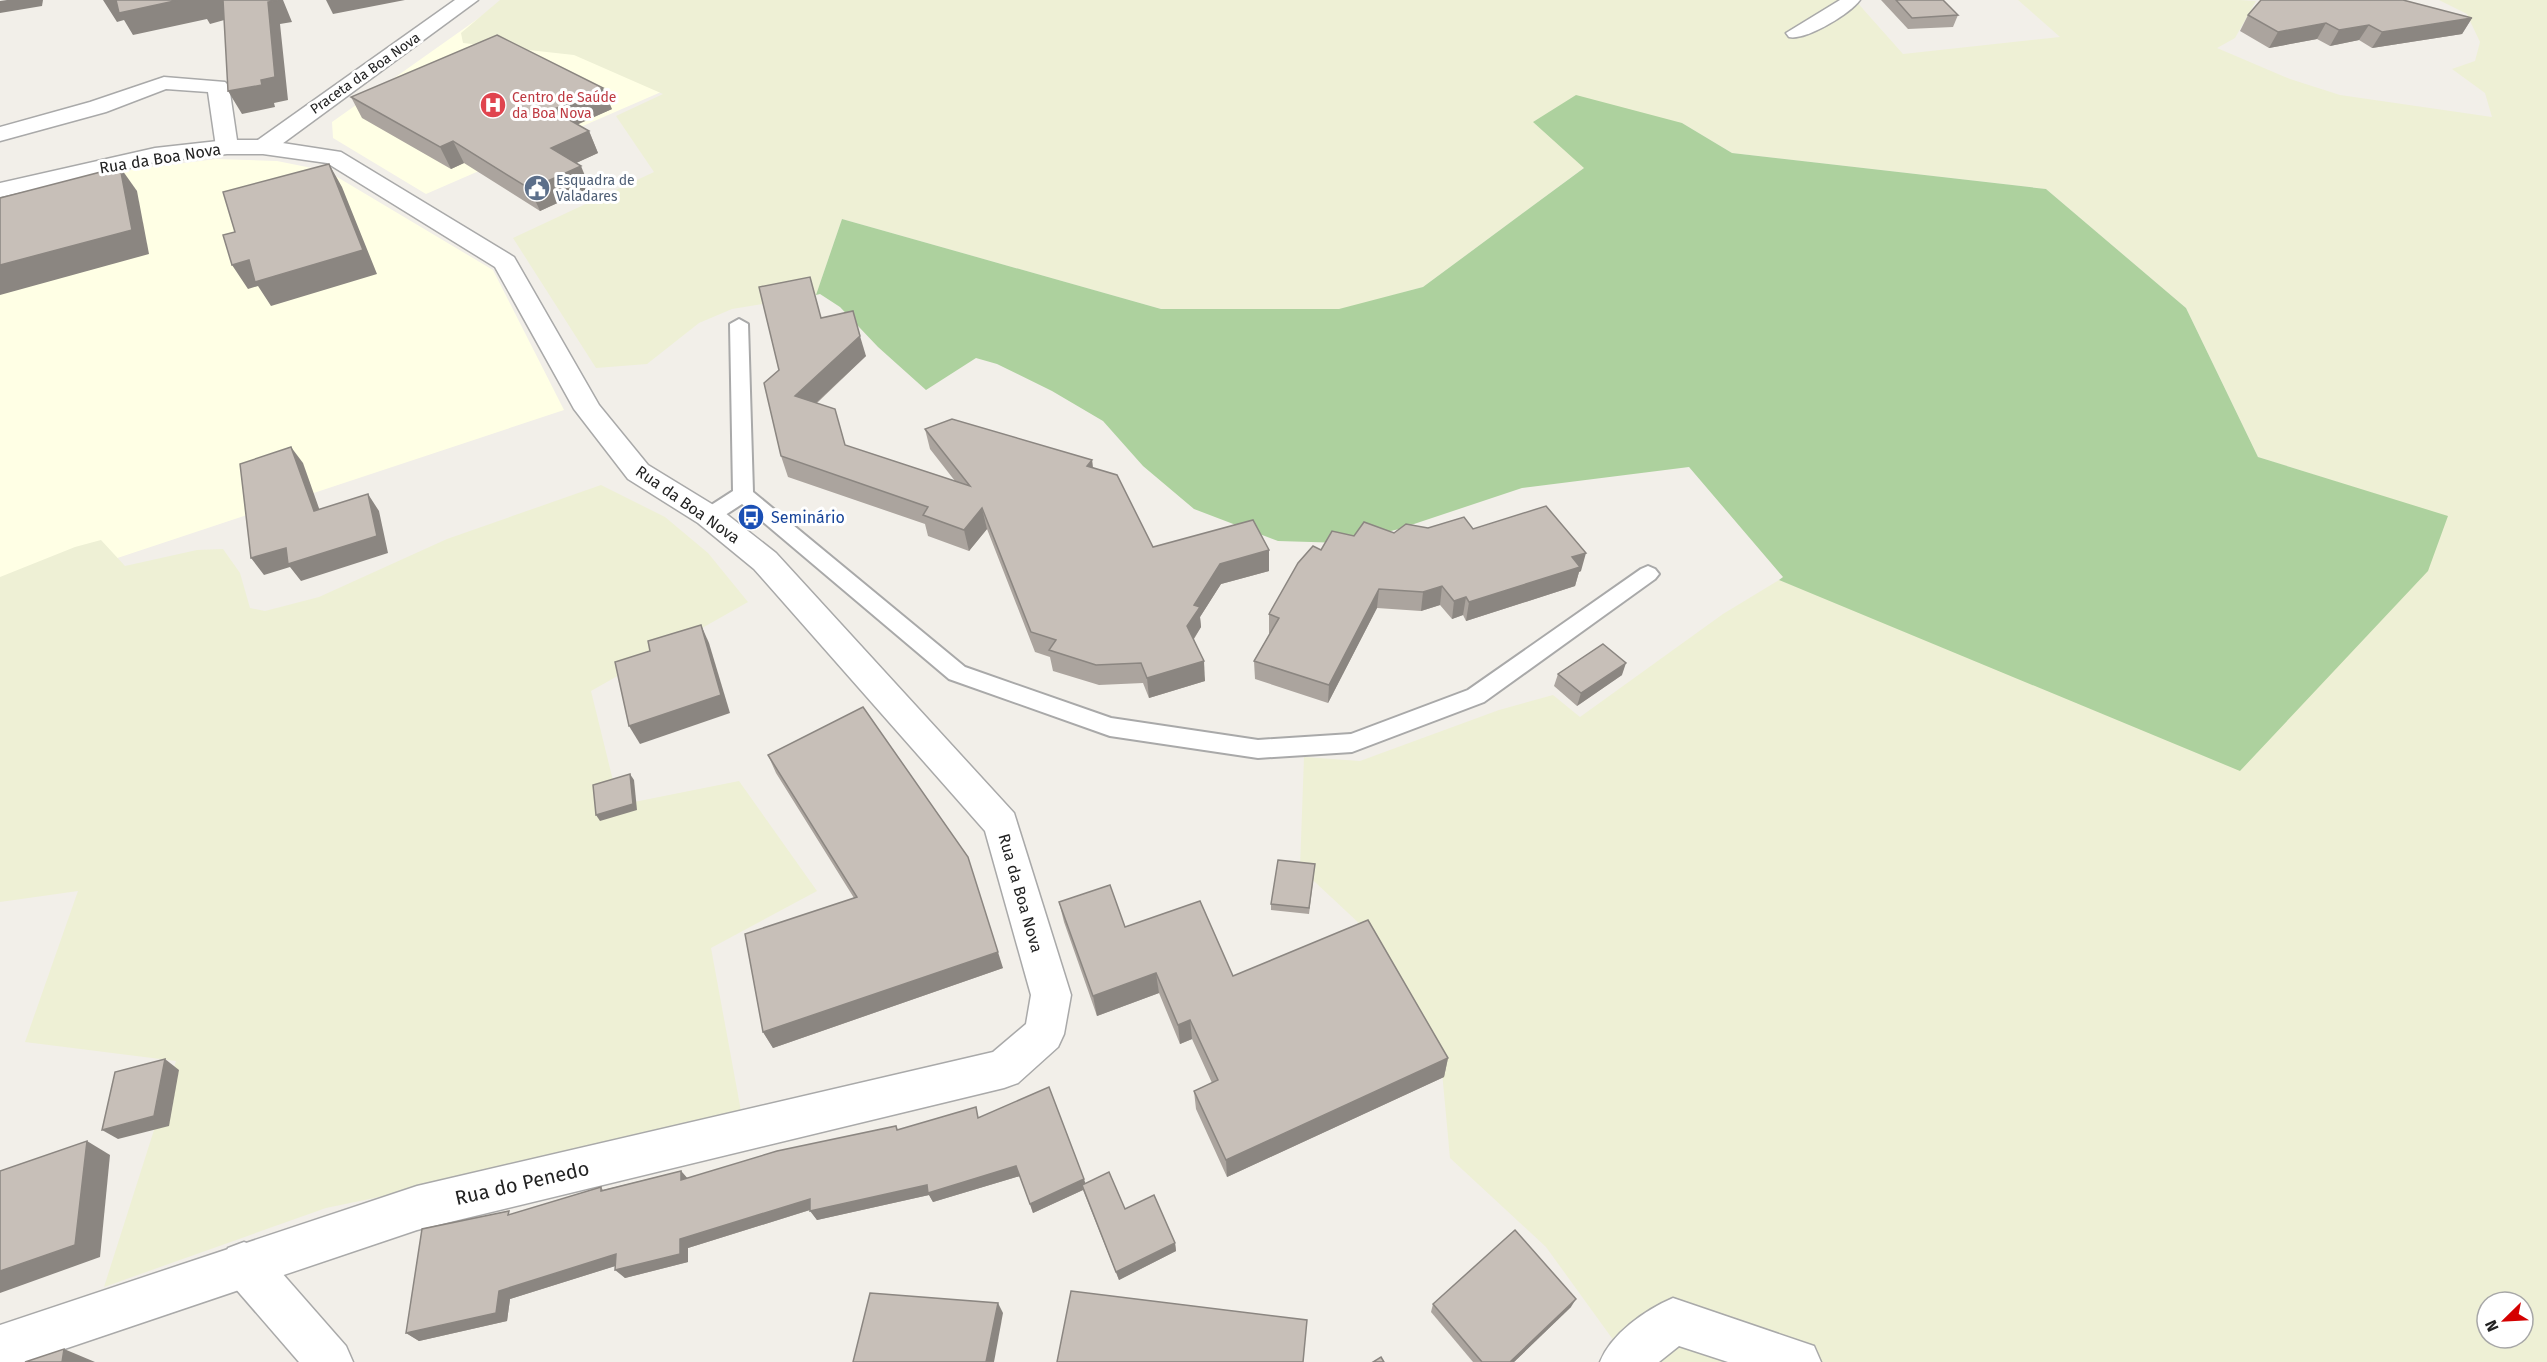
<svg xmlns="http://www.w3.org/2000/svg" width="2547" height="1362" viewBox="0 0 2547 1362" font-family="'Fira Sans',sans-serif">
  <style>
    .education { fill: #ffffe5 }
    .farmland { fill: #eef0d5; fill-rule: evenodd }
    .forest { fill: #add19e }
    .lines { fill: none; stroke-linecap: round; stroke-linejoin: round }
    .service-casing { stroke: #a9a9a9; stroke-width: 4 }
    .minor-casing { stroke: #a9a9a9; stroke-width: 3 }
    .tertiary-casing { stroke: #a9a9a9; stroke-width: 3 }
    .service { fill: #fff; fill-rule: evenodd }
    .minor { fill: #fff; fill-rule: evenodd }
    .tertiary { fill: #fff; fill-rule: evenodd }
    .wall { fill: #aba49e }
    .shaded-wall { fill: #8b8681 }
    .building { fill: #c7bfb8; stroke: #8b8681; stroke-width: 1.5 }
    .labels { text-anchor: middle; stroke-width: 6; stroke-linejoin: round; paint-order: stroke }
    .far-street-label { font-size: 14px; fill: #222; stroke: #fff }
    .far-health-label { font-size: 14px; fill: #be3a42; stroke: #fff; text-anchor: start }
    .far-service-label { font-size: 14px; fill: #4e5e75; stroke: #fff; text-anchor: start }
    .street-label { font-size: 16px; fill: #222; stroke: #fff }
    .transit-label { font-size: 16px; fill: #164399; stroke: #fff; text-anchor: start }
    .near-street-label { font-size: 20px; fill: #222; stroke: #fff }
  </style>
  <rect width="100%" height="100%" fill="#f2efe9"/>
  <!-- education -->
  <g class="education">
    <path d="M 503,1 L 668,89 L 426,194 L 333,138 L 332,122 Z"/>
    <path d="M 216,159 L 277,161 L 327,171 L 493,270 L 564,410 L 0,597 L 0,199 L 136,169 Z"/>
  </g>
  <!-- farmland -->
  <g class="farmland">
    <path d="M 500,0 L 1855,0 L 1903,54 L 2060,37 L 2018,0 L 2239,0 L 2256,1 L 2235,38 L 2217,48 L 2290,79 L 2340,95 L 2492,117 L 2485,93 L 2452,69 L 2475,61 L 2480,42 L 2470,21 L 2467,14 L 2439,0 L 2547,0 L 2547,1362 L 1614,1362 L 1622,1352 L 1546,1247 L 1450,1158 L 1441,1061 L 1362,926 L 1300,868 L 1304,757 L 1360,761 L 1499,710 L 1553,695 L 1580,717 L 1723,614 L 1779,580 L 1843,605 L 2448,517 L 2258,457 L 2186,308 L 2046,189 L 1732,153 L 1682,123 L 1585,167 L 1423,287 L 1339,310 L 1161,309 L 842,219 L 816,295 L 732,309 L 699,323 L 647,364 L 596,368 L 513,238 L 654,172 L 616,116 L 663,94 L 574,55 L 463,43 L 461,33 ZM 2487,1302 L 2523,1302 L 2523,1338 L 2487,1338 Z"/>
    <path d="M 601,485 L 665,517 L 708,553 L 748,602 L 591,691 L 619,805 L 739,781 L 817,891 L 711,948 L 743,1122 L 326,1208 L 104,1287 L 176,1061 L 25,1042 L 78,891 L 0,902 L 0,577 L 75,547 L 101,540 L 125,566 L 197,550 L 223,549 L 240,573 L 250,608 L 265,611 L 319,597 L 447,539 Z"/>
  </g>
  <!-- forest -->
  <path class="forest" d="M 1576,95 L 1682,123 L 1732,153 L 2046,189 L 2186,308 L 2258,457 L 2448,516 L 2428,571 L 2240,771 L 1779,580 L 1783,577 L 1689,467 L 1522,488 L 1399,529 L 1344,543 L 1278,541 L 1194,509 L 1143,466 L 1103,421 L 1052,391 L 997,364 L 976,358 L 926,390 L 878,347 L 840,307 L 820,294 L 816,295 L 842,219 L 1161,309 L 1339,309 L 1423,287 L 1584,168 L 1533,122 Z"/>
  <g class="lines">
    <defs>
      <path id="service" d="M 739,319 L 748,324 L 753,492 L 965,667 L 1111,718 L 1258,740 L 1351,734 L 1468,690 L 1641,569 L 1648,566 L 1655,569 L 1659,574 L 1655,579 L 1484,702 L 1352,752 L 1258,758 L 1110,736 L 949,679 L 742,504 L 716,521 L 702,521 L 699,516 L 702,511 L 733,491 L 730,324 Z"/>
      <g id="minor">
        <path d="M 455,0 L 478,0 L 271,152 L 255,152 L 252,147 L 255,142 Z"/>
        <path d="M 1840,0 L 1860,0 C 1850,14 1805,41 1789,37 L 1786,33 Z"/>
        <path d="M 164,77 L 225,82 L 229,86 L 238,147 L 235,152 L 219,152 L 216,147 L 208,92 L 166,89 L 106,112 L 0,141 L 0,127 L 90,102 Z"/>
        <path d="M 244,1242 L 260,1248 L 346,1346 L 353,1362 L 299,1362 L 228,1280 L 222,1264 L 228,1248 Z"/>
        <path d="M 1673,1298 L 1814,1346 L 1821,1362 L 1728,1362 L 1679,1346 L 1659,1362 L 1600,1362 C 1611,1334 1645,1310 1673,1298 Z"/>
      </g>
      <path id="tertiary" d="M 227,140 L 263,140 L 341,152 L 514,257 L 599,405 L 648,465 L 720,509 L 776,553 L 1014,813 L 1071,995 L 1064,1034 L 1058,1047 L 1018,1083 L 1004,1088 L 417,1230 L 26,1362 L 0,1362 L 0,1325 L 417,1186 L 993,1052 L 1026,1024 L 1031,995 L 985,831 L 754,569 L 698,523 L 628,479 L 574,409 L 495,267 L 327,163 L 263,154 L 227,154 L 155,162 L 0,197 L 0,183 L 155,148 Z"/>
    </defs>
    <!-- service casing -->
    <use href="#service" class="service-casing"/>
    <!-- minor casing -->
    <use href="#minor" class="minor-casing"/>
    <!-- tertiary casing -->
    <use href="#tertiary" class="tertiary-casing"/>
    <!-- service -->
    <use href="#service" class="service"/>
    <!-- minor -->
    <use href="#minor" class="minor"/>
    <!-- tertiary -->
    <use href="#tertiary" class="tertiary"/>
  </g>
  <!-- wall -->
  <g class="wall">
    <path d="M 1881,0 L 1943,0 L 1958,15 L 1953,27 L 1908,29 Z"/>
    <path d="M 2248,15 L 2472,18 L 2462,34 L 2372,48 L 2359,40 L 2330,46 L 2317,39 L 2269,48 L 2240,31 Z"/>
    <path d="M 351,97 L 612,109 L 577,124 L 589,131 L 598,153 L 576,163 L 590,188 L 540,211 L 464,163 L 451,169 L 362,118 Z"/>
    <path d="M 810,277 L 821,318 L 866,356 L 817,403 L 845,445 L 955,481 L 930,449 L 925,429 L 1092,460 L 1093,468 L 1153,547 L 1269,550 L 1269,571 L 1221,584 L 1200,617 L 1201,627 L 1194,639 L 1205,681 L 1149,698 L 1143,683 L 1099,685 L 1053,671 L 1050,657 L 1035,652 L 987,529 L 969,551 L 928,536 L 925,524 L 788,477 L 781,456 L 779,370 Z"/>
    <path d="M 1428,528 L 1473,529 L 1581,571 L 1579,572 L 1575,586 L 1466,621 L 1463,615 L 1452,619 L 1440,605 L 1421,611 L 1377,608 L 1328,703 L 1255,679 L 1254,661 L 1270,633 L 1269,633 L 1269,614 L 1321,550 L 1354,536 L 1394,533 Z"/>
    <path d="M 1558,674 L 1622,675 L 1577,706 L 1554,686 Z"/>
    <path d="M 768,755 L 1003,968 L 773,1048 L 763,1032 L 854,898 L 776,773 Z"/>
    <path d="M 1315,864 L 1309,914 L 1271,910 L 1271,904 Z"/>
    <path d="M 1059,902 L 1125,927 L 1233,976 L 1448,1058 L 1444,1077 L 1227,1177 L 1196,1109 L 1194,1091 L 1212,1083 L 1192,1039 L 1180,1044 L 1159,993 L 1097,1016 L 1064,922 Z"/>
    <path d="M 980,1117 L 1085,1183 L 1175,1243 L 1176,1251 L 1119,1280 L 1083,1190 L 1033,1213 L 1020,1176 L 933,1202 L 929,1195 L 817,1220 L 810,1210 L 688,1248 L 688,1262 L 625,1278 L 615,1266 L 510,1299 L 507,1321 L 419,1341 L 406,1333 L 513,1214 L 601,1187 L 603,1190 L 681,1171 L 687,1178 L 896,1126 L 898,1130 Z"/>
    <path d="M 1433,1304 L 1571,1307 L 1514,1362 L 1473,1362 L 1431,1312 Z"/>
  </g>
  <!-- shaded-wall -->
  <g class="shaded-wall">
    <path d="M 7,0 L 43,0 L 42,6 L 0,13 L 0,1 Z"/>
    <path d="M 103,0 L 225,0 L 235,17 L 210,24 L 207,19 L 133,35 L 124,20 L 117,22 Z"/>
    <path d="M 278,0 L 283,0 L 292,22 L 280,24 L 288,100 L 274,103 L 275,107 L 242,114 L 228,91 L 261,80 L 268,2 Z"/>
    <path d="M 326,0 L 405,0 L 333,14 Z"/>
    <path d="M 2472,18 L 2462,34 L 2372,48 L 2382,32 Z"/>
    <path d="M 2326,23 L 2317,39 L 2269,48 L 2278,32 Z"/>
    <path d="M 2369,25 L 2359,40 L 2330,46 L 2339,30 Z"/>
    <path d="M 603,88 L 612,109 L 561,132 L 552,110 Z"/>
    <path d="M 589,131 L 598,153 L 561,170 L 551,148 Z"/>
    <path d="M 453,141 L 464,163 L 451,169 L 440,147 Z"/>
    <path d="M 329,164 L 342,187 L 377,274 L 271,306 L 258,286 L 248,289 L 232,265 Z"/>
    <path d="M 581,166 L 590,188 L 540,211 L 530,189 Z"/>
    <path d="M 120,167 L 137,191 L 149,254 L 0,295 L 0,265 Z"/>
    <path d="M 860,336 L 866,356 L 802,416 L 795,396 Z"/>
    <path d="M 291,447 L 303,463 L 326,528 L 314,511 Z"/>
    <path d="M 1092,460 L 1094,481 L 1087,466 Z"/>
    <path d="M 368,494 L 379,511 L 388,553 L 301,581 L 290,567 L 264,575 L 251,558 Z"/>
    <path d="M 982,508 L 987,529 L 969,551 L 964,530 Z"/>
    <path d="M 1269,550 L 1269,571 L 1221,584 L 1200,617 L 1201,627 L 1189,646 L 1187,626 L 1194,605 L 1220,564 Z"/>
    <path d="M 1586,553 L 1581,571 L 1579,572 L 1575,586 L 1466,621 L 1469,602 L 1572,557 Z"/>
    <path d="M 1442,586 L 1440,605 L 1421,611 L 1423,592 Z"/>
    <path d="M 1379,589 L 1377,608 L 1328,703 L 1329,685 Z"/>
    <path d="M 1466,597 L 1463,615 L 1452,619 L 1454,601 Z"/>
    <path d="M 701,625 L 709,643 L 730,713 L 640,744 L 629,726 Z"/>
    <path d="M 1204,661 L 1205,681 L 1149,698 L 1147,678 Z"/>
    <path d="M 1626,663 L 1622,675 L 1577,706 L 1581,693 Z"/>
    <path d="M 630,774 L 634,780 L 637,810 L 600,821 L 596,815 Z"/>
    <path d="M 998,952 L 1003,968 L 773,1048 L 763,1032 Z"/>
    <path d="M 1156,973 L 1159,993 L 1097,1016 L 1093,996 Z"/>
    <path d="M 1190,1020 L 1192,1039 L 1180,1044 L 1178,1025 Z"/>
    <path d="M 1448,1058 L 1444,1077 L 1227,1177 L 1226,1160 Z"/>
    <path d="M 165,1059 L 179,1070 L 169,1126 L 118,1139 L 102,1130 Z"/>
    <path d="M 87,1141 L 110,1155 L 100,1257 L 0,1293 L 0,1271 Z"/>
    <path d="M 1016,1166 L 1020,1176 L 933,1202 L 929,1195 L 817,1220 L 810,1211 L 927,1185 Z"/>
    <path d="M 681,1171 L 689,1180 L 681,1180 Z"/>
    <path d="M 1084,1179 L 1087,1188 L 1082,1185 L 1083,1190 L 1033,1213 L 1030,1204 Z"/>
    <path d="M 810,1199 L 816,1208 L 688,1248 L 688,1262 L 625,1278 L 615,1270 L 680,1239 Z"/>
    <path d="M 1175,1243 L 1176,1251 L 1119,1280 L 1116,1272 Z"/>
    <path d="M 616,1254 L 625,1263 L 510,1299 L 507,1321 L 419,1341 L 406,1333 L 499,1291 Z"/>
    <path d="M 1576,1299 L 1571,1307 L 1514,1362 L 1510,1362 Z"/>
    <path d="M 998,1303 L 1003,1313 L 994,1362 L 986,1362 Z"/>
    <path d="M 64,1349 L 95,1362 L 62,1362 Z"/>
  </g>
  <!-- building -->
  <g class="building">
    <path d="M 116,0 L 179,0 L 119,13 Z"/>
    <path d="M 223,0 L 278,0 L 268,2 L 275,77 L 261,80 L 262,85 L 228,91 Z"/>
    <path d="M 1896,0 L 1943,0 L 1958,15 L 1912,18 Z"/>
    <path d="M 2261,0 L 2403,0 L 2472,18 L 2382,32 L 2369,25 L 2339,30 L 2326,23 L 2278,32 L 2248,15 Z"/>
    <path d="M 497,35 L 603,88 L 552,110 L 589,131 L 551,148 L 581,166 L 530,189 L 453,141 L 440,147 L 351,97 Z"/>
    <path d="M 329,164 L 363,250 L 255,282 L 249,260 L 232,265 L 223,235 L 235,232 L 223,192 Z"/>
    <path d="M 120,167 L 132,230 L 0,265 L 0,198 Z"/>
    <path d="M 810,277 L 821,318 L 853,311 L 860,336 L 795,396 L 835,409 L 845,445 L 970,486 L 925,429 L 952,419 L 1092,460 L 1087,466 L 1117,475 L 1153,547 L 1253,520 L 1269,550 L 1220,564 L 1194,605 L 1200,607 L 1187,626 L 1204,661 L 1147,678 L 1141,663 L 1096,665 L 1049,650 L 1056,640 L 1031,632 L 982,508 L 964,530 L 923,515 L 928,507 L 781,456 L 764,383 L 779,370 L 759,287 Z"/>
    <path d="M 291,447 L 314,511 L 368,494 L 377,536 L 288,564 L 286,548 L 251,558 L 240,464 Z"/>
    <path d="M 1546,506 L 1586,553 L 1572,557 L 1580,567 L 1469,602 L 1466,597 L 1454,601 L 1442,586 L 1423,592 L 1379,589 L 1329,685 L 1254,661 L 1279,618 L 1269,614 L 1298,563 L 1313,546 L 1321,550 L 1332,531 L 1354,536 L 1364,522 L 1394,533 L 1406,524 L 1428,528 L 1464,517 L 1473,529 Z"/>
    <path d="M 701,625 L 721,695 L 629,726 L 615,662 L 650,651 L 648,641 Z"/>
    <path d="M 1603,644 L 1626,663 L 1581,693 L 1558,674 Z"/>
    <path d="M 863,707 L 968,857 L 998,952 L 763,1032 L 745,934 L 857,897 L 768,755 Z"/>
    <path d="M 630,774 L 633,804 L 596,815 L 593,785 Z"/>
    <path d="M 1278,860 L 1315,864 L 1309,908 L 1271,904 Z"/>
    <path d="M 1110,885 L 1125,927 L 1200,901 L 1233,976 L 1368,920 L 1448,1058 L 1226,1160 L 1194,1091 L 1218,1080 L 1190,1020 L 1178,1025 L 1156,973 L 1093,996 L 1059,902 Z"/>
    <path d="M 165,1059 L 154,1116 L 102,1130 L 115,1072 Z"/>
    <path d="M 1049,1087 L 1084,1179 L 1030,1204 L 1016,1166 L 928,1193 L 927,1185 L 810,1211 L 810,1199 L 680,1239 L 680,1254 L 615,1270 L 616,1254 L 499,1291 L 496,1313 L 406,1333 L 422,1229 L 509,1211 L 508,1215 L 601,1187 L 601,1191 L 681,1171 L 681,1180 L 777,1151 L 896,1126 L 897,1130 L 976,1107 L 978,1118 Z"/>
    <path d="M 87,1141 L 75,1245 L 0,1271 L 0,1171 Z"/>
    <path d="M 1109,1172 L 1125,1209 L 1154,1195 L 1175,1243 L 1116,1272 L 1082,1185 Z"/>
    <path d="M 1515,1230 L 1576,1299 L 1510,1362 L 1482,1362 L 1433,1304 Z"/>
    <path d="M 1071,1291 L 1307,1320 L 1303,1362 L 1057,1362 Z"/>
    <path d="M 870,1293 L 998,1303 L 986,1362 L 853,1362 Z"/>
    <path d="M 64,1349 L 62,1362 L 25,1362 Z"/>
    <path d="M 1381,1357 L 1384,1362 L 1373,1362 Z"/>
  </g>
  <!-- icons -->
  <defs>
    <symbol id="hospital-disc" viewBox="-11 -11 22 22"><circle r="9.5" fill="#e0444e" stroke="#fff"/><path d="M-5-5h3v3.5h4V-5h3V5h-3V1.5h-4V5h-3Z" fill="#fff"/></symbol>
    <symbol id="civic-disc" viewBox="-11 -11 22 22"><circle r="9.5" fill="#5c6f8a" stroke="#fff"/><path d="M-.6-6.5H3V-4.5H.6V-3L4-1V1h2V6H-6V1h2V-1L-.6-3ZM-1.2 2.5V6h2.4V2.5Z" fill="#fff"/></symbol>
    <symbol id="bus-disc" viewBox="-11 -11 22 22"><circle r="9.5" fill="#1a4fb4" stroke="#fff"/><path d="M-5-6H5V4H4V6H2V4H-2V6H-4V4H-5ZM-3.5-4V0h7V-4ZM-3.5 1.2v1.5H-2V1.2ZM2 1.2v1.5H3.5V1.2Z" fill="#fff"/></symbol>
  </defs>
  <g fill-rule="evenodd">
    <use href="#hospital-disc" x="478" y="90" width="30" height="30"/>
    <use href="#civic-disc" x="522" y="173" width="30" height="30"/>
    <use href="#bus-disc" x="736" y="502" width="30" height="30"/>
  </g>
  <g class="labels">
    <!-- far-street labels -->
    <g class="far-street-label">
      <text transform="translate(365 73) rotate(-35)" y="5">Praceta da Boa Nova</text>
    </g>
    <!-- far-health labels -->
    <g class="far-health-label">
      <text x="512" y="102">Centro de Saúde<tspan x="512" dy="16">da Boa Nova</tspan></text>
    </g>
    <!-- far-service labels -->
    <g class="far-service-label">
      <text x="556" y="185">Esquadra de<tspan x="556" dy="16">Valadares</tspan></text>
    </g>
    <!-- street labels -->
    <g class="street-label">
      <text transform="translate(160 158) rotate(-9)" y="6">Rua da Boa Nova</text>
      <text transform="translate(688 504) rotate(35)" y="6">Rua da Boa Nova</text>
      <text transform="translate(1021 893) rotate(74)" y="6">Rua da Boa Nova</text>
    </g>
    <!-- transit labels -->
    <g class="transit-label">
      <text x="771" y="523">Seminário</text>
    </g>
    <!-- near-street labels -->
    <g class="near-street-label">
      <text transform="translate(522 1183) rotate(-13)" y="7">Rua do Penedo</text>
    </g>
  </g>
  <!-- north arrow -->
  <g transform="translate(2505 1320) rotate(246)"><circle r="28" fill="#ffffff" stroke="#a7a7a7" stroke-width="1.5"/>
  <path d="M0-4.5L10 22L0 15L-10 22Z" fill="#d40000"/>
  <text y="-9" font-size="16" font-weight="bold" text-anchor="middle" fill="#222222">N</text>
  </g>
</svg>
